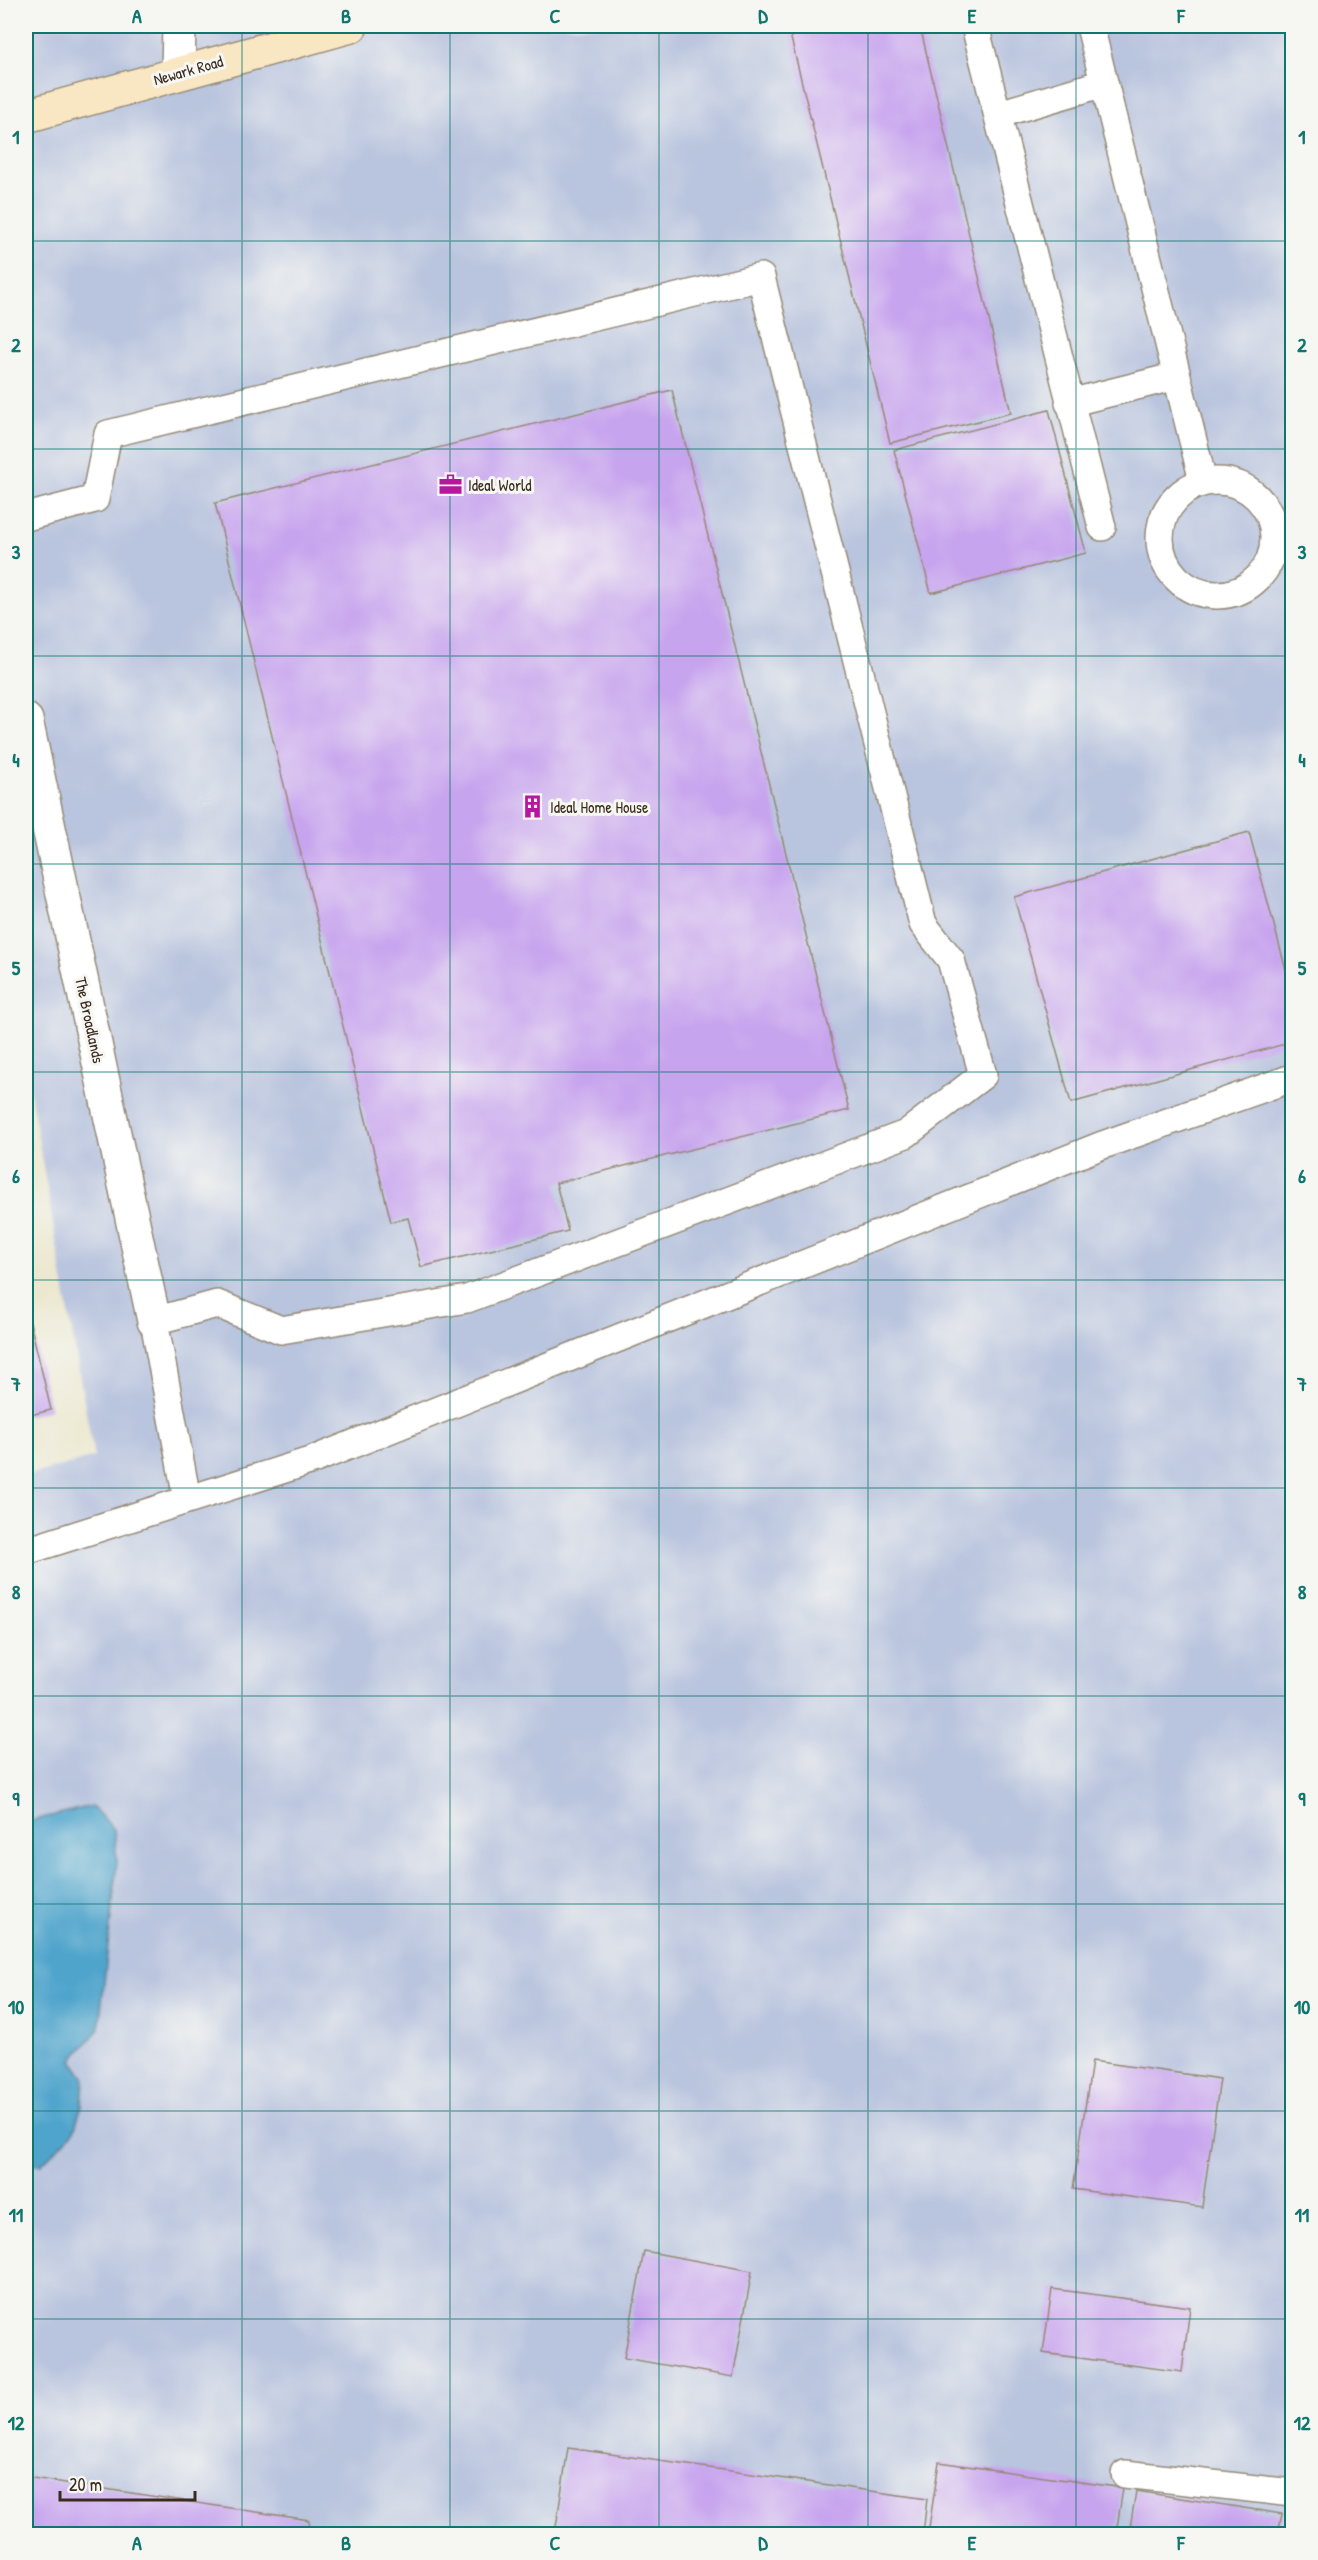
<svg xmlns="http://www.w3.org/2000/svg" width="1318" height="2560" viewBox="0 0 1318 2560" font-family="'Patrick Hand',sans-serif">
  <style>
    .industrial { fill: #b9c4de }
    .water { fill: #50a4cc; stroke: #466775; stroke-width: 1.5 }
    .building { fill: #c7a4ee }
    .lines { fill: none; stroke-linecap: round; stroke-linejoin: round }
    .lane-casing { stroke: #948977; stroke-width: 30 }
    .street-casing { stroke: #948977; stroke-width: 36 }
    .secondary-casing { stroke: #948977; stroke-width: 36 }
    .lane { stroke: #fff; stroke-width: 27 }
    .street { stroke: #fff; stroke-width: 33 }
    .secondary { stroke: #f9e7c3; stroke-width: 33 }
    .grid { fill: none; stroke: #0f766e; stroke-width: 1.5; stroke-opacity: 0.55 }
    .labels { text-anchor: middle; stroke-width: 6; stroke-linejoin: round; paint-order: stroke }
    .street-label { font-size: 16px; fill: #3b2a1e; stroke: #f6f6f2 }
    .poi-label { font-size: 16px; fill: #3b2a1e; stroke: #f6f6f2; text-anchor: start }
    .neatline { fill: none; stroke: #0f766e; stroke-width: 2 }
    .grid-label { font-size: 20px; text-anchor: middle; font-weight: bold; fill: #0f766e }
  </style>
  <rect width="100%" height="100%" fill="#f6f6f2"/>
  <filter id="ink" filterUnits="userSpaceOnUse"><feTurbulence type="fractalNoise" baseFrequency=".0167" numOctaves="2"/><feDisplacementMap in="SourceGraphic" scale="12" xChannelSelector="R" yChannelSelector="G"/><feConvolveMatrix kernelMatrix="1 2 1 2 8 2 1 2 1" color-interpolation-filters="sRGB"/></filter>
  <filter id="wash" filterUnits="userSpaceOnUse"><feTurbulence type="fractalNoise" baseFrequency=".008" numOctaves="4" result="noise"/><feDisplacementMap in="SourceGraphic" scale="24" xChannelSelector="R" yChannelSelector="G"/><feGaussianBlur stdDeviation="1.35" result="paint"/><feColorMatrix in="noise" values="0 0 0 0 0 0 0 0 0 0 0 0 0 0 0 0 0 1.4 0 .05"/><feComposite in="paint" operator="in"/></filter>
  <g filter="url(#wash)">
    <rect width="100%" height="100%" fill="#ece8d0"/>
    <!-- industrial -->
    <path class="industrial" d="M 26,26 L 1292,26 L 1292,2534 L 26,2534 L 26,1476 L 94,1457 L 26,1069 Z"/>
    <!-- water -->
    <path class="water" d="M 91,1806 L 114,1829 L 117,1862 L 99,2029 L 72,2060 L 84,2077 L 82,2106 L 73,2133 L 41,2165 L 26,2164 L 26,1822 Z"/>
    <g id="blocks">
      <!-- building -->
      <g class="building">
        <path d="M 788,26 L 920,26 L 1011,413 L 890,443 Z"/>
        <path d="M 672,390 L 849,1110 L 556,1183 L 568,1231 L 421,1267 L 408,1218 L 391,1222 L 215,503 Z"/>
        <path d="M 1049,410 L 1086,553 L 931,593 L 894,450 Z"/>
        <path d="M 1249,832 L 1292,992 L 1292,1042 L 1071,1103 L 1014,897 Z"/>
        <path d="M 30,1322 L 51,1410 L 26,1416 L 26,1323 Z"/>
        <path d="M 1092,2061 L 1220,2079 L 1202,2207 L 1073,2189 Z"/>
        <path d="M 644,2251 L 752,2271 L 733,2377 L 624,2358 Z"/>
        <path d="M 1052,2289 L 1190,2307 L 1182,2372 L 1043,2353 Z"/>
        <path d="M 568,2448 L 927,2499 L 923,2534 L 555,2534 Z"/>
        <path d="M 939,2462 L 1123,2488 L 1116,2534 L 928,2534 Z"/>
        <path d="M 26,2477 L 309,2520 L 307,2534 L 26,2534 Z"/>
        <path d="M 1136,2491 L 1282,2514 L 1278,2534 L 1129,2534 Z"/>
      </g>
    </g>
  </g>
  <g filter="url(#ink)">
    <use href="#blocks" fill-opacity="0" stroke="#948977" stroke-width="1.5"/>
    <g class="lines">
      <defs>
        <g id="lane">
          <path d="M 975,26 L 1102,527"/>
          <path d="M 1090,26 L 1203,481"/>
          <path d="M 999,114 L 1104,83"/>
          <path d="M 1069,403 L 1177,376"/>
          <circle cx="1217" cy="538" r="57"/>
          <path d="M 26,517 L 95,499 L 108,434 L 761,277 L 923,924 L 951,960 L 983,1075 L 906,1134 L 467,1299 L 281,1330 L 217,1304 L 154,1321 L 187,1499"/>
          <path d="M 26,1551 L 313,1460 L 1100,1146 L 1292,1078"/>
          <path d="M 1125,2474 L 1292,2493"/>
        </g>
        <g id="street">
          <path d="M 178,72 L 179,26"/>
          <path d="M 26,720 L 154,1321"/>
        </g>
        <path id="secondary" d="M 26,116 L 351,26"/>
      </defs>
      <!-- lane casing -->
      <use href="#lane" class="lane-casing"/>
      <!-- street casing -->
      <use href="#street" class="street-casing"/>
      <!-- secondary casing -->
      <use href="#secondary" class="secondary-casing"/>
      <!-- lane -->
      <use href="#lane" class="lane"/>
      <!-- street -->
      <use href="#street" class="street"/>
      <!-- secondary -->
      <use href="#secondary" class="secondary"/>
    </g>
  </g>
  <!-- grid -->
  <path class="grid" d="M 242,26 L 242,2534M 450,26 L 450,2534M 659,26 L 659,2534M 868,26 L 868,2534M 1076,26 L 1076,2534M 26,241 L 1292,241M 26,449 L 1292,449M 26,656 L 1292,656M 26,864 L 1292,864M 26,1072 L 1292,1072M 26,1280 L 1292,1280M 26,1488 L 1292,1488M 26,1696 L 1292,1696M 26,1904 L 1292,1904M 26,2111 L 1292,2111M 26,2319 L 1292,2319"/>
  <!-- icons -->
  <defs>
    <symbol id="office-bare" viewBox="-9 -9 18 18"><path d="M-6-3h4V-5.5h4V-3h4V5H-6ZM-1-4.5V-3h2v-1.5ZM-6 0V1H6V0Z" fill="#b5179e" stroke="#f6f6f2" stroke-width="2.5" paint-order="stroke"/></symbol>
    <symbol id="building-bare" viewBox="-9 -9 18 18"><path d="M-4-6H4V6H1V3H-1V6H-4ZM-2.5-4.3h1.7v1.8h-1.7ZM.8-4.3h1.7v1.8H.8ZM-2.5-1h1.7V.8h-1.7ZM.8-1h1.7V.8H.8Z" fill="#b5179e" stroke="#f6f6f2" stroke-width="2.5" paint-order="stroke"/></symbol>
  </defs>
  <g fill-rule="evenodd">
    <use href="#office-bare" x="434" y="468" width="33" height="33"/>
    <use href="#building-bare" x="516" y="790" width="33" height="33"/>
  </g>
  <g class="labels">
    <!-- street labels -->
    <g class="street-label">
      <text transform="translate(188 70) rotate(-16)" y="6">Newark Road</text>
      <text transform="translate(90 1020) rotate(78)" y="6">The Broadlands</text>
    </g>
    <!-- poi labels -->
    <g class="poi-label">
      <text x="468" y="491">Ideal World</text>
      <text x="550" y="813">Ideal Home House</text>
    </g>
  </g>
  <!-- margin -->
  <rect width="1318" height="2560" fill="none" stroke="#f6f6f2" stroke-width="66"/>
  <!-- scale -->
  <path d="M60 2491v9h135v-9" fill="none" stroke="#3b2a1e" stroke-width="3"/>
  <text x="69" y="2491" font-size="18" fill="#3b2a1e" stroke="#f6f6f2" stroke-width="4.5" paint-order="stroke">20 m</text>
  <rect x="33" y="33" width="1252" height="2494" class="neatline"/>
  <g class="grid-label">
    <text x="137" y="23">A</text>
    <text x="346" y="23">B</text>
    <text x="555" y="23">C</text>
    <text x="763" y="23">D</text>
    <text x="972" y="23">E</text>
    <text x="1181" y="23">F</text>
    <text x="16" y="144">1</text>
    <text x="1302" y="144">1</text>
    <text x="16" y="352">2</text>
    <text x="1302" y="352">2</text>
    <text x="16" y="559">3</text>
    <text x="1302" y="559">3</text>
    <text x="16" y="767">4</text>
    <text x="1302" y="767">4</text>
    <text x="16" y="975">5</text>
    <text x="1302" y="975">5</text>
    <text x="16" y="1183">6</text>
    <text x="1302" y="1183">6</text>
    <text x="16" y="1391">7</text>
    <text x="1302" y="1391">7</text>
    <text x="16" y="1599">8</text>
    <text x="1302" y="1599">8</text>
    <text x="16" y="1806">9</text>
    <text x="1302" y="1806">9</text>
    <text x="16" y="2014">10</text>
    <text x="1302" y="2014">10</text>
    <text x="16" y="2222">11</text>
    <text x="1302" y="2222">11</text>
    <text x="16" y="2430">12</text>
    <text x="1302" y="2430">12</text>
    <text x="137" y="2550">A</text>
    <text x="346" y="2550">B</text>
    <text x="555" y="2550">C</text>
    <text x="763" y="2550">D</text>
    <text x="972" y="2550">E</text>
    <text x="1181" y="2550">F</text>
  </g>
</svg>
